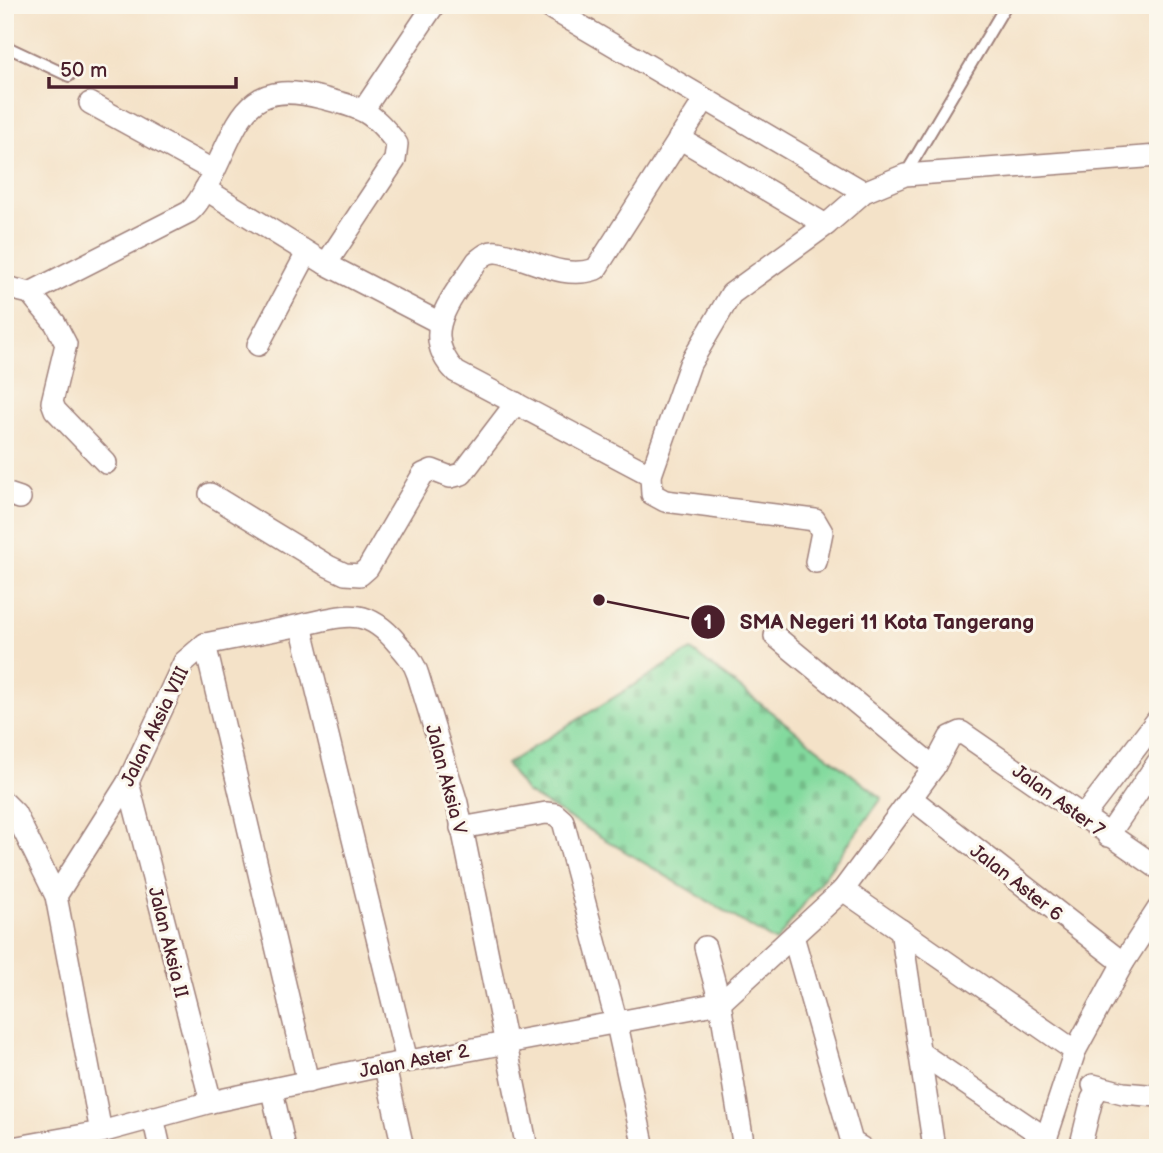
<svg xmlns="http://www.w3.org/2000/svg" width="1163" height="1153" viewBox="0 0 1163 1153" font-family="'Balsamiq Sans',sans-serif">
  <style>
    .cemetery { fill: url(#cemetery-stones); stroke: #667c64; stroke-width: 2 }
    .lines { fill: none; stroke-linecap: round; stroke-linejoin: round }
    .lane-casing { stroke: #9f807a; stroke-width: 14 }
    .street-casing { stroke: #9f807a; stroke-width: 24 }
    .lane { stroke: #fff; stroke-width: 10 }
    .street { stroke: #fff; stroke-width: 21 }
    .labels { text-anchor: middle; stroke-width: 6; stroke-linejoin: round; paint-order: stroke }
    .street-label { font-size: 19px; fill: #4a1f2b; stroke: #fbf7ec }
    .leader { fill: none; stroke: #4a1f2b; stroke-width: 2.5 }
    .callout-dot { fill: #4a1f2b; stroke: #fbf7ec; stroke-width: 2.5 }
    .mark-label { font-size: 21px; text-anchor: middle; font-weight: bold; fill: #fff }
    .callout-label { font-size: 21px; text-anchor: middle; font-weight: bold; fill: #4a1f2b; stroke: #fbf7ec; stroke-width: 6; stroke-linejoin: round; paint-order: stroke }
  </style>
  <defs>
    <pattern id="cemetery-stones" width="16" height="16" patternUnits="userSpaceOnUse" patternTransform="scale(1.75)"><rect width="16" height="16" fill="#83da9e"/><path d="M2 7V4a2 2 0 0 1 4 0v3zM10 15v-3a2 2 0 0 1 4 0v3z" fill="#73bb88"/></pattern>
  </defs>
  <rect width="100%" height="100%" fill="#fbf7ec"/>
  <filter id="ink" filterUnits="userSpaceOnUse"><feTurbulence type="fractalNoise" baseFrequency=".0143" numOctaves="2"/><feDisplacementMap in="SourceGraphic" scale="14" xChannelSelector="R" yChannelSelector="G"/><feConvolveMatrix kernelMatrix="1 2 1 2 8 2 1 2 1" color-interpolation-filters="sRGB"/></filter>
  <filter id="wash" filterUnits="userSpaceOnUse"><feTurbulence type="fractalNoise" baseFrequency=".00686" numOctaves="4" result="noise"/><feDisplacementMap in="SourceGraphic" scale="28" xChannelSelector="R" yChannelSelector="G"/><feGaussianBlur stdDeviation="1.57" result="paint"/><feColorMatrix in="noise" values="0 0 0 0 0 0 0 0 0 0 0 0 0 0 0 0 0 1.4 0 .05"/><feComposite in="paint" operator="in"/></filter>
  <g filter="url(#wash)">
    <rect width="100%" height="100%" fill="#f4e2c8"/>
    <!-- cemetery -->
    <path class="cemetery" d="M 691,650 L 882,798 L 776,942 L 526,792 L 506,764 Z"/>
  </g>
  <g filter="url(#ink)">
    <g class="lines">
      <defs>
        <g id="lane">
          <path d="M 5,46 L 69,76"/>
          <path d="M 905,175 L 1006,5"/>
        </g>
        <g id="street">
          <path d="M 545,5 L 864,192"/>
          <path d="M 90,103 L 214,171"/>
          <path d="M 364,109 L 434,5"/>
          <path d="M 679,138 L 826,225"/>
          <path d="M 205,189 L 326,264 L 438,322"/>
          <path d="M 5,287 L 30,293 L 189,212 C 200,203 205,189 212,176 C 241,117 246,78 322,98 C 361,108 372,110 397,144 L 395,160 L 326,264"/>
          <path d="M 30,293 L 55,323 L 66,344 L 52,402 L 55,410 L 106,463"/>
          <path d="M 258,345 L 307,253"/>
          <path d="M 651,475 L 456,372 C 417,333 453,298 477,261 C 483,256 488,251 497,252 C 530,257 561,281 596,269 L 705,99"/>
          <path d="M 5,493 L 20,498"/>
          <path d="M 210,494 L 328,566 L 345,574 L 360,575 L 368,568 L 423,474 L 432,470 L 450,477 L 462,474 L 516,403"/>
          <path d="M 816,562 L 822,532 L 815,520 L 665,501 L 652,494 L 651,475 L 690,364 L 731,294 L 826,225 L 864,192 L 905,175 L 1158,156"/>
          <path d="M 775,636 L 934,767"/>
          <path d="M 205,644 L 308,1082"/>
          <path d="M 128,782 L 211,1102"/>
          <path d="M 911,798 L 1123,963"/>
          <path d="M 5,803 L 15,813 L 56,896 L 101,1132"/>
          <path d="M 1082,818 L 1158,719"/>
          <path d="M 461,828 L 546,813 L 555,814 L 563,821 L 616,1020 L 644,1148"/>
          <path d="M 1108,836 L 1158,762"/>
          <path d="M 843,890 L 934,767 L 950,737 L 961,732 L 1158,868"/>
          <path d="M 56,896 L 128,782 L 184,662 L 205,644 L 301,625"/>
          <path d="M 901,930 L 934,1148"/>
          <path d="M 793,936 L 852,1142 L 862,1148"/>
          <path d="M 705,947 L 720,1003 L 744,1148"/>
          <path d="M 922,1054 L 1047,1139"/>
          <path d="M 407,1061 L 301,625 C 344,616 365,605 397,643 C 406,653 414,662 418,675 L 457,803 L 527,1148"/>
          <path d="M 385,1067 L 403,1148"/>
          <path d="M 1093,1085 L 1123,1093 L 1158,1096"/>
          <path d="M 272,1091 L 285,1148"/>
          <path d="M 153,1117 L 160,1148"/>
          <path d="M 12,1148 L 101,1132 L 211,1102 L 367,1069 L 720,1003 L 843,890 L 1075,1051"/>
          <path d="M 1043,1148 L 1075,1051 L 1123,963 L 1158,909"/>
          <path d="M 1080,1148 L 1092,1099 L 1099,1087"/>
        </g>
      </defs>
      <!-- lane casing -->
      <use href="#lane" class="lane-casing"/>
      <!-- street casing -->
      <use href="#street" class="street-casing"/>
      <!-- lane -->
      <use href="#lane" class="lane"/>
      <!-- street -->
      <use href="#street" class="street"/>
    </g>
  </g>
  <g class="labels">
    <!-- street labels -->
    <g class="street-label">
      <text transform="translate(154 726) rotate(-64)" y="7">Jalan Aksia VIII</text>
      <text transform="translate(447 779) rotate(75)" y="7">Jalan Aksia V</text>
      <text transform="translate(1059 800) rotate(36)" y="7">Jalan Aster 7</text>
      <text transform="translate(1017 882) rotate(38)" y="7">Jalan Aster 6</text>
      <text transform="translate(169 942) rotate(76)" y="7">Jalan Aksia II</text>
      <text transform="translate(414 1060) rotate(-11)" y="7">Jalan Aster 2</text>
    </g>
  </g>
  <!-- callouts -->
  <path class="leader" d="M599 600L708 622"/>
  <g class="callout-dot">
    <circle cx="599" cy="600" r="7"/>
    <circle cx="708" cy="622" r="18"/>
  </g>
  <g class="mark-label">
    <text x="708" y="629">1</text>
  </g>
  <g class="callout-label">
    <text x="887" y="629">SMA Negeri 11 Kota Tangerang</text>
  </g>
  <!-- margin -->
  <rect width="1163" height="1153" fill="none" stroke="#fbf7ec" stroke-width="28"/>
  <!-- scale -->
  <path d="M49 77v10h187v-10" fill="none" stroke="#4a1f2b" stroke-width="3.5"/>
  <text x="60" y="77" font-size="21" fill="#4a1f2b" stroke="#fbf7ec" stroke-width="5" paint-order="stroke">50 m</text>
</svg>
